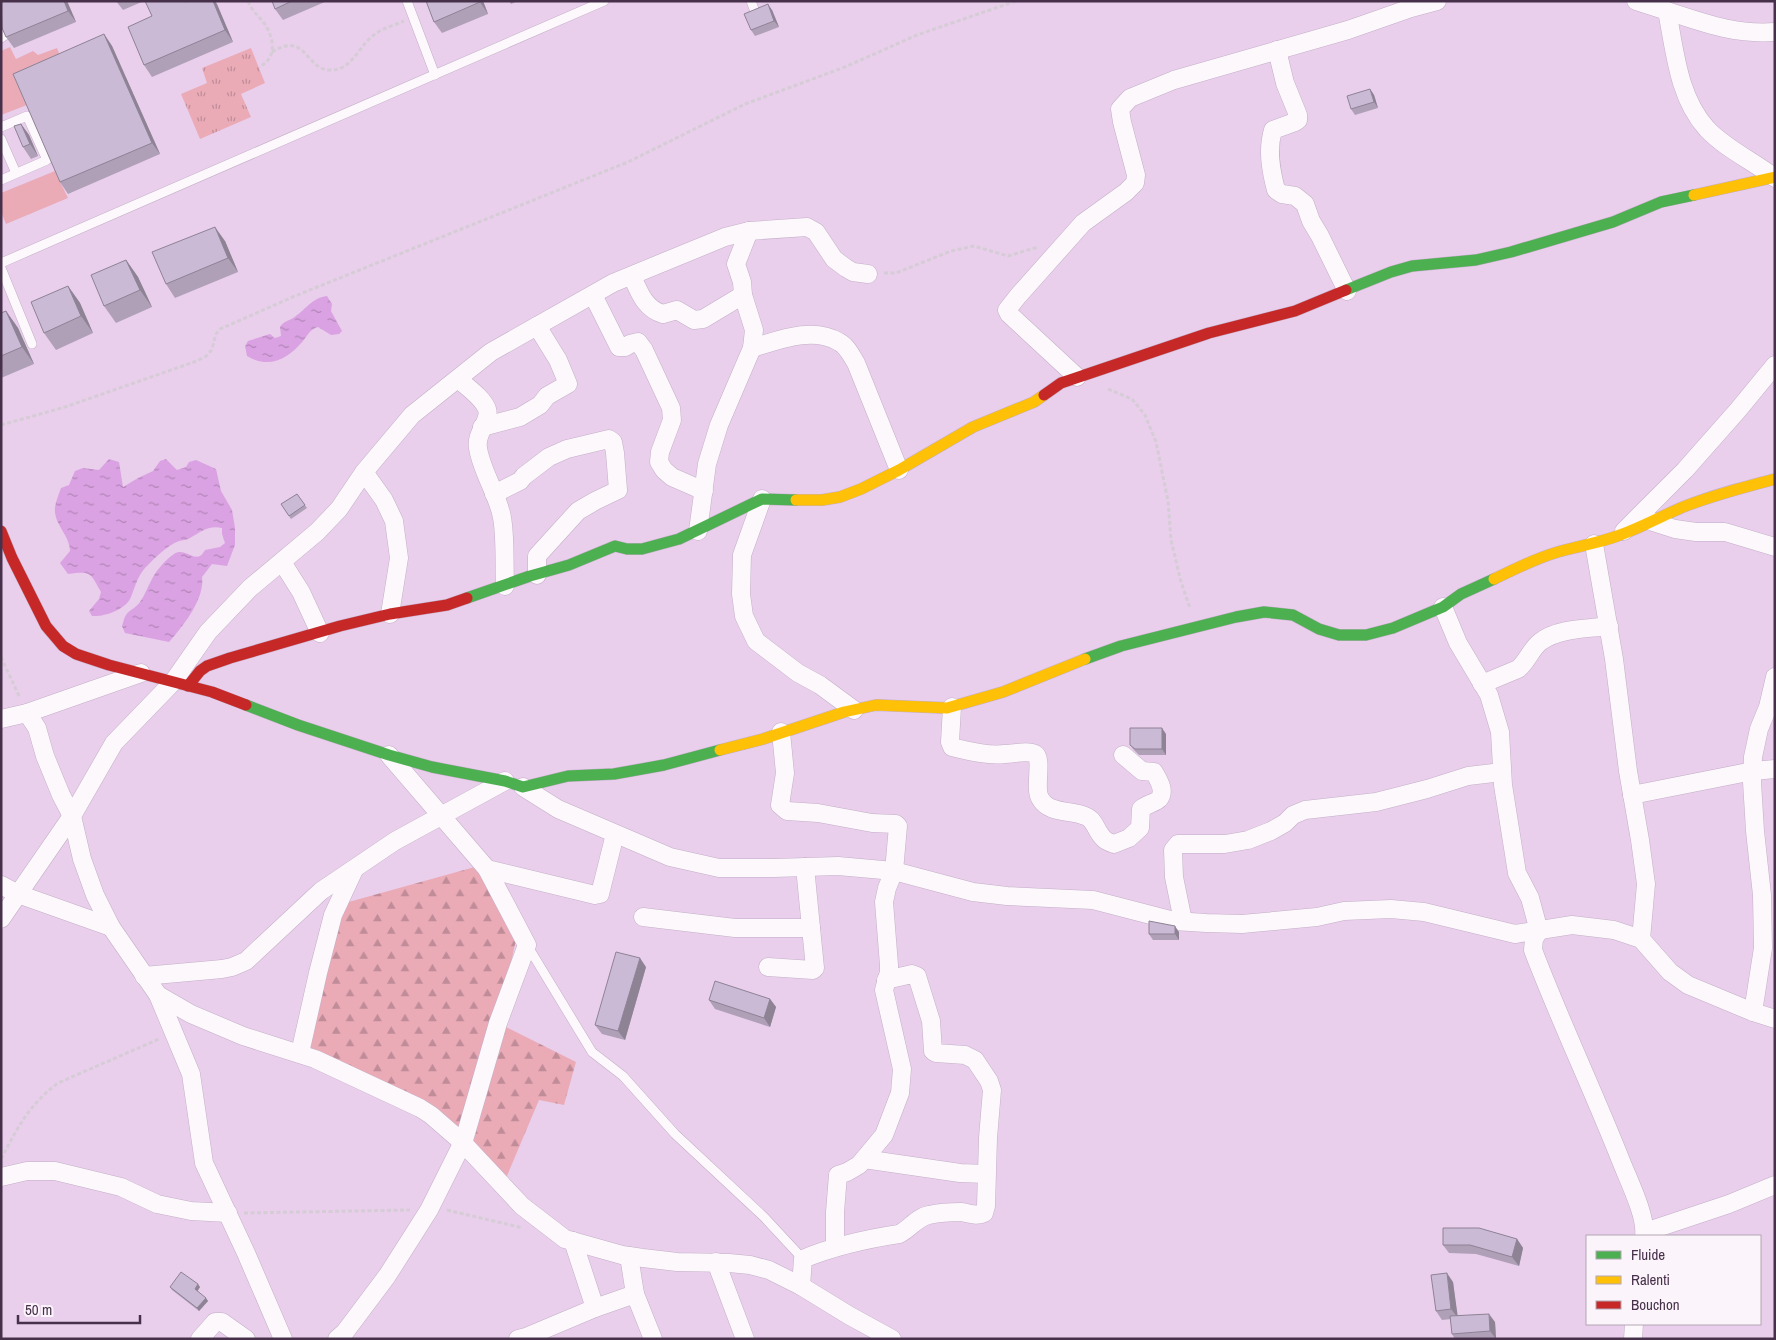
<svg xmlns="http://www.w3.org/2000/svg" width="1776" height="1340" viewBox="0 0 1776 1340" font-family="'Archivo Narrow',sans-serif">
  <style>
    .green { fill: #eaabb7 }
    .forest { fill: url(#forest-firs) }
    .park { fill: url(#park-tufts) }
    .water { fill: url(#water-ripples) }
    .lines { fill: none; stroke-linecap: round; stroke-linejoin: round }
    .lane-casing { stroke: #c4aec7; stroke-width: 10 }
    .street-casing { stroke: #c4aec7; stroke-width: 19 }
    .fast-casing { stroke: #c4aec7; stroke-width: 12 }
    .slow-casing { stroke: #c4aec7; stroke-width: 12 }
    .jam-casing { stroke: #c4aec7; stroke-width: 12 }
    .path { stroke: #d5ccd6; stroke-width: 3; stroke-dasharray: 4 2.5; stroke-linecap: butt }
    .lane { stroke: #fcf8fc; stroke-width: 9 }
    .street { stroke: #fcf8fc; stroke-width: 18 }
    .fast { stroke: #4caf50; stroke-width: 11 }
    .slow { stroke: #ffc107; stroke-width: 11 }
    .jam { stroke: #c62828; stroke-width: 11 }
    .wall { fill: #afa0b7 }
    .shaded-wall { fill: #8e8295 }
    .building { fill: #cbbad5; stroke: #8e8295 }
  </style>
  <defs>
    <pattern id="forest-firs" width="22" height="20" patternUnits="userSpaceOnUse" patternTransform="scale(1.25)"><rect width="22" height="20" fill="#eaabb7"/><path d="M5 1l3.5 6h-7zM16 11l3.5 6h-7z" fill="#bf8c97"/></pattern>
    <pattern id="park-tufts" width="24" height="20" patternUnits="userSpaceOnUse" patternTransform="scale(1.25)"><rect width="24" height="20" fill="#eaabb7"/><path d="M3 7l-1-3M5 7V3M7 7l1-3M15 17l-1-3M17 17v-4M19 17l1-3" fill="none" stroke="#bf8c97"/></pattern>
    <pattern id="water-ripples" width="26" height="14" patternUnits="userSpaceOnUse" patternTransform="scale(1.25)"><rect width="26" height="14" fill="#daa2e2"/><path d="M2 4q2-2 4 0t4 0M15 11q2-2 4 0t4 0" fill="none" stroke="#b384b9"/></pattern>
  </defs>
  <rect width="100%" height="100%" fill="#e9cfec"/>
  <!-- green -->
  <g class="green">
    <path d="M 10,47 L 16,59 L 33,51 L 38,55 L 57,48 L 64,66 L 27,105 L 1,115 L 1,51 Z"/>
    <path d="M 55,171 L 68,198 L 6,224 L 1,212 L 1,193 Z"/>
  </g>
  <!-- forest -->
  <path class="forest" d="M 482,865 L 520,921 L 498,1023 L 576,1062 L 564,1105 L 539,1100 L 504,1183 L 432,1111 L 304,1050 L 345,903 Z"/>
  <!-- park -->
  <path class="park" d="M 251,48 L 265,83 L 241,94 L 251,117 L 200,139 L 181,94 L 207,83 L 202,68 Z"/>
  <!-- water -->
  <g class="water">
    <path d="M 327,296 L 332,304 L 331,311 L 342,331 L 339,334 L 331,335 L 318,327 C 310,329 308,335 303,341 C 287,360 269,369 247,356 L 245,346 L 248,341 L 270,334 L 275,338 L 281,336 L 280,327 C 285,320 287,322 293,318 C 306,310 311,298 327,296 Z"/>
    <path d="M 109,459 L 119,462 L 123,487 L 138,478 L 153,471 L 160,461 L 166,459 L 177,470 L 186,467 L 189,462 L 196,460 L 216,469 L 221,491 L 232,510 L 235,528 L 235,545 L 227,566 L 212,564 L 202,577 C 205,599 183,626 169,642 L 125,633 L 122,626 C 123,623 124,618 126,615 C 129,610 136,608 140,602 C 145,595 147,588 151,581 C 155,572 165,560 174,554 C 186,546 196,567 205,550 L 220,547 L 225,543 L 222,534 L 222,528 C 208,525 201,532 190,538 C 187,540 182,540 179,541 C 167,545 154,559 145,568 C 137,577 135,588 130,599 C 124,610 104,617 92,616 L 89,611 L 99,599 L 101,592 C 90,572 91,571 68,574 L 60,563 L 70,551 C 70,535 53,524 55,507 C 56,500 59,494 61,488 L 69,485 L 75,471 L 83,468 L 99,470 Z"/>
  </g>
  <g class="lines">
    <defs>
      <g id="lane">
        <path d="M 407,1 L 435,75"/>
        <path d="M 751,1 L 754,9"/>
        <path d="M 1,29 L 4,36 L 1,38"/>
        <path d="M 1,127 L 27,116 L 47,160 L 1,180"/>
        <path d="M 1,139 L 16,173"/>
        <path d="M 1,263 L 604,1"/>
        <path d="M 1,268 L 32,344"/>
        <path d="M 527,945 L 592,1052 L 623,1076 L 675,1134 L 764,1217 L 803,1259"/>
      </g>
      <g id="street">
        <path d="M 1636,1 L 1667,11 C 1675,51 1678,97 1707,129 C 1726,149 1753,161 1775,178"/>
        <path d="M 1667,11 C 1704,23 1735,35 1775,32"/>
        <path d="M 1277,50 L 1285,83 L 1298,115 L 1298,120 L 1295,122 L 1273,130 C 1267,150 1271,171 1276,190 L 1282,194 L 1295,196 L 1305,204 L 1311,221 L 1320,236 L 1347,291"/>
        <path d="M 632,276 C 639,292 645,309 663,314 L 677,310 L 694,320 L 703,319 L 743,295"/>
        <path d="M 593,295 L 619,347 L 625,347 L 630,344 L 638,342 L 644,350 L 671,408 L 672,420 L 660,452 L 659,462 L 664,470 L 672,477 L 704,491"/>
        <path d="M 752,348 C 779,340 813,326 839,342 C 847,346 851,355 856,363 L 899,470"/>
        <path d="M 1077,377 L 1009,314 L 1007,310 L 1018,296 L 1083,223 L 1126,192 L 1135,183 L 1136,175 L 1122,122 L 1120,109 L 1130,98 L 1174,80 L 1348,30 L 1411,8 L 1437,1"/>
        <path d="M 458,379 C 467,387 482,397 487,409 C 491,421 475,433 478,448 C 481,469 496,492 501,513 C 506,531 504,566 505,586"/>
        <path d="M 482,427 L 520,417 L 540,405 L 547,396 L 568,384 L 558,360 L 537,326"/>
        <path d="M 364,472 L 384,500 L 394,521 L 399,558 L 390,614"/>
        <path d="M 494,494 L 520,481 L 524,476 L 549,457 L 567,449 L 609,439 L 613,442 L 615,453 L 618,490 L 595,501 L 578,511 L 537,556 L 537,575"/>
        <path d="M 762,499 L 742,555 L 741,594 L 744,616 L 756,641 L 798,673 L 820,685 L 854,710"/>
        <path d="M 1653,522 L 1675,529 L 1696,532 L 1725,532 L 1775,547"/>
        <path d="M 698,531 L 707,464 L 719,425 L 752,348 L 754,330 L 743,295 L 742,282 L 736,264 L 749,231"/>
        <path d="M 1624,531 L 1685,470 L 1738,410 L 1775,365"/>
        <path d="M 1594,544 L 1614,659 L 1628,771 L 1640,840 L 1646,884 L 1641,939"/>
        <path d="M 282,562 L 301,592 L 320,633"/>
        <path d="M 1443,607 L 1458,643 L 1489,695 L 1500,732 L 1503,785 L 1517,873 L 1530,898 L 1539,931 L 1534,939 L 1533,950 C 1560,1021 1593,1090 1621,1161 C 1628,1179 1647,1217 1644,1236"/>
        <path d="M 1482,684 L 1518,669 C 1527,662 1531,649 1540,642 C 1558,628 1587,629 1609,626"/>
        <path d="M 952,707 L 950,742 L 952,747 C 969,751 987,756 1005,754 C 1014,754 1027,750 1035,754 C 1043,759 1034,788 1040,798 C 1048,814 1071,810 1085,816 C 1095,819 1096,832 1104,839 C 1106,841 1111,843 1114,844 L 1129,838 L 1140,828 L 1141,809 C 1147,804 1155,803 1159,799 C 1166,791 1158,779 1154,772 L 1142,771 L 1123,755"/>
        <path d="M 27,713 L 37,728 L 45,756 L 61,795 L 72,816 L 82,859 L 95,895 L 111,927 L 158,995 L 191,1074 L 204,1163 L 246,1253 L 283,1339"/>
        <path d="M 1,719 L 27,713 L 141,673"/>
        <path d="M 781,732 L 785,773 L 780,805 L 787,811 L 818,813 L 872,823 L 896,824 L 898,826 L 894,871 L 887,888 L 884,902 L 889,965 L 889,972 L 884,990 L 902,1069 L 900,1093 L 884,1135 L 859,1165 L 847,1172 L 838,1175 L 835,1212 L 835,1247"/>
        <path d="M 523,787 L 558,809 L 670,857 L 719,868 L 774,868 L 838,866 L 894,871 L 973,892 L 1007,896 L 1093,900 L 1174,921 L 1206,923 L 1242,924 L 1317,917 L 1344,911 L 1391,909 L 1424,912 L 1515,934 L 1572,925 L 1614,930 L 1641,939 L 1670,972 L 1688,985 L 1753,1012 L 1775,1019"/>
        <path d="M 1632,795 L 1753,771 L 1775,769"/>
        <path d="M 487,869 L 595,895 L 600,894 L 615,834"/>
        <path d="M 1,885 L 18,894 L 111,927"/>
        <path d="M 643,917 L 735,928 L 811,928 L 805,867"/>
        <path d="M 1,919 L 72,816 L 114,743 L 173,682 L 208,632 L 250,588 L 317,532 L 339,509 L 364,472 L 412,415 L 491,352 L 613,283 L 725,237 L 749,231 L 807,227 L 816,232 L 834,259 L 846,268 L 853,272 L 868,274"/>
        <path d="M 1183,921 L 1174,877 L 1173,850 L 1178,844 L 1225,844 L 1248,840 L 1271,831 L 1285,823 L 1293,815 L 1305,810 L 1376,802 L 1427,789 L 1468,776 L 1502,772"/>
        <path d="M 768,967 L 813,970 L 815,968 L 811,928"/>
        <path d="M 144,976 L 222,969 L 232,967 L 246,961 L 321,891 L 395,841 L 505,781"/>
        <path d="M 158,995 L 191,1014 L 243,1036 L 315,1059 L 420,1108 L 431,1115 L 462,1142 L 522,1206 L 565,1239 L 622,1255 L 643,1258 L 677,1262 L 729,1263 L 750,1265 L 769,1270 L 801,1286 L 850,1316 L 892,1339"/>
        <path d="M 1753,1012 L 1763,948 L 1762,895 L 1755,831 L 1752,782 L 1753,757 L 1759,729 L 1768,707 L 1775,677"/>
        <path d="M 300,1053 L 318,973 L 333,915 L 354,870"/>
        <path d="M 864,1159 L 960,1173 L 986,1174"/>
        <path d="M 1,1177 L 27,1171 L 55,1171 L 121,1187 L 157,1204 L 191,1211 L 228,1213"/>
        <path d="M 1645,1232 L 1729,1204 L 1775,1185"/>
        <path d="M 573,1241 L 595,1308"/>
        <path d="M 629,1256 L 635,1294 L 653,1339"/>
        <path d="M 716,1262 L 745,1339"/>
        <path d="M 801,1286 L 803,1259 C 834,1246 866,1239 899,1234 C 910,1229 917,1217 929,1215 C 938,1213 951,1212 961,1212 C 970,1213 975,1217 984,1213 L 986,1206 L 988,1138 L 992,1090 L 989,1081 L 975,1060 L 965,1055 L 936,1053 L 933,1051 L 931,1021 L 917,976 L 912,974 L 886,980"/>
        <path d="M 200,1339 L 215,1322 L 222,1322 L 246,1339"/>
        <path d="M 337,1339 L 345,1332 L 387,1276 L 429,1210 L 464,1140 L 498,1023 L 527,945 L 487,869 L 389,755"/>
        <path d="M 518,1339 L 526,1337 L 595,1308 L 635,1294"/>
        <path d="M 1633,1339 L 1634,1324"/>
      </g>
      <g id="fast">
        <path d="M 1346,290 L 1391,272 L 1412,266 L 1476,260 L 1511,252 L 1613,222 L 1661,202 L 1694,195"/>
        <path d="M 467,598 L 530,576 L 569,565 L 615,546 L 627,549 L 642,549 L 679,539 L 762,499 L 796,500"/>
        <path d="M 1085,659 L 1121,646 L 1236,617 L 1264,612 L 1293,615 L 1319,629 L 1339,635 L 1366,635 L 1393,628 L 1443,607 L 1461,594 L 1494,579"/>
        <path d="M 246,705 L 298,725 L 389,755 L 432,767 L 505,781 L 523,787 L 568,776 L 614,774 L 664,765 L 720,750"/>
      </g>
      <g id="slow">
        <path d="M 1694,195 L 1775,177"/>
        <path d="M 796,500 L 822,500 L 840,497 L 861,489 L 899,470 L 973,427 L 1034,402 L 1044,395"/>
        <path d="M 1494,579 C 1517,568 1541,556 1565,550 C 1584,545 1602,542 1620,535 C 1642,527 1662,516 1683,507 C 1713,495 1744,487 1775,479"/>
        <path d="M 720,750 L 763,739 L 844,712 L 876,705 L 947,708 L 1003,692 L 1085,659"/>
      </g>
      <g id="jam">
        <path d="M 1044,395 L 1061,383 L 1209,333 L 1295,311 L 1346,290"/>
        <path d="M 1,531 L 12,558 L 46,626 L 63,646 L 76,654 L 109,665 L 212,692 L 246,705"/>
        <path d="M 188,686 L 200,671 L 207,666 L 230,658 L 340,626 L 390,614 L 447,605 L 467,598"/>
      </g>
    </defs>
    <!-- lane casing -->
    <use href="#lane" class="lane-casing"/>
    <!-- street casing -->
    <use href="#street" class="street-casing"/>
    <!-- fast casing -->
    <use href="#fast" class="fast-casing"/>
    <!-- slow casing -->
    <use href="#slow" class="slow-casing"/>
    <!-- jam casing -->
    <use href="#jam" class="jam-casing"/>
    <!-- path -->
    <g class="path">
      <path d="M 248,1 C 254,15 260,16 266,26 C 275,41 276,59 259,67"/>
      <path d="M 272,52 C 305,31 306,68 328,70 C 352,72 358,46 375,34 C 383,28 395,25 404,21"/>
      <path d="M 884,273 L 896,273 L 951,251 L 974,246 L 1008,256 L 1038,247"/>
      <path d="M 1108,389 L 1132,399 L 1145,415 L 1156,442 L 1168,501 L 1171,540 L 1181,582 L 1190,608"/>
      <path d="M 1,425 L 65,407 L 194,362 C 198,360 205,358 208,354 C 216,347 212,336 220,329 L 295,296 L 628,162 L 745,104 L 845,67 L 917,35 L 1016,1"/>
      <path d="M 1,657 L 20,698"/>
      <path d="M 1,1159 C 18,1127 28,1106 58,1083 L 159,1039"/>
      <path d="M 447,1210 L 523,1228"/>
      <path d="M 244,1213 L 410,1210"/>
    </g>
    <!-- lane -->
    <use href="#lane" class="lane"/>
    <!-- street -->
    <use href="#street" class="street"/>
    <!-- fast -->
    <use href="#fast" class="fast"/>
    <!-- slow -->
    <use href="#slow" class="slow"/>
    <!-- jam -->
    <use href="#jam" class="jam"/>
  </g>
  <!-- wall -->
  <g class="wall">
    <path d="M 67,1 L 76,22 L 14,48 L 6,37 L 2,23 Z"/>
    <path d="M 116,1 L 144,1 L 123,10 Z"/>
    <path d="M 145,1 L 215,1 L 233,42 L 152,77 L 144,65 L 152,16 Z"/>
    <path d="M 272,1 L 327,1 L 283,20 L 275,9 Z"/>
    <path d="M 426,1 L 483,1 L 488,14 L 442,33 L 434,22 Z"/>
    <path d="M 509,1 L 518,1 L 511,4 Z"/>
    <path d="M 772,10 L 779,27 L 755,36 L 751,30 Z"/>
    <path d="M 104,34 L 112,46 L 160,154 L 68,194 L 60,182 Z"/>
    <path d="M 1370,89 L 1374,95 L 1378,108 L 1355,115 L 1351,109 Z"/>
    <path d="M 21,124 L 29,135 L 38,156 L 31,159 L 23,147 Z"/>
    <path d="M 225,241 L 238,272 L 175,298 L 166,284 Z"/>
    <path d="M 126,260 L 138,277 L 152,307 L 116,323 L 104,306 Z"/>
    <path d="M 68,286 L 80,303 L 93,333 L 56,350 L 44,333 Z"/>
    <path d="M 6,311 L 18,328 L 34,364 L 1,378 L 1,313 Z"/>
    <path d="M 297,494 L 307,508 L 291,519 L 281,504 Z"/>
    <path d="M 1166,734 L 1166,755 L 1139,755 L 1134,750 L 1130,745 Z"/>
    <path d="M 1179,932 L 1179,940 L 1153,940 L 1149,934 Z"/>
    <path d="M 646,967 L 625,1040 L 602,1034 L 595,1025 Z"/>
    <path d="M 770,999 L 776,1007 L 770,1027 L 715,1009 L 709,1000 Z"/>
    <path d="M 1517,1239 L 1523,1248 L 1519,1266 L 1476,1254 L 1449,1253 L 1443,1245 Z"/>
    <path d="M 1453,1282 L 1457,1316 L 1495,1322 L 1496,1339 L 1455,1339 L 1452,1334 L 1451,1319 L 1442,1320 L 1436,1311 Z"/>
    <path d="M 170,1287 L 200,1287 L 197,1291 L 208,1301 L 199,1311 L 172,1290 Z"/>
  </g>
  <!-- shaded-wall -->
  <g class="shaded-wall">
    <path d="M 64,1 L 67,1 L 76,22 L 68,11 Z"/>
    <path d="M 213,1 L 215,1 L 217,4 L 233,42 L 225,30 Z"/>
    <path d="M 480,1 L 483,1 L 488,14 L 480,2 Z"/>
    <path d="M 768,4 L 772,10 L 779,27 L 774,21 Z"/>
    <path d="M 104,34 L 112,46 L 160,154 L 152,143 Z"/>
    <path d="M 1370,89 L 1374,95 L 1378,108 L 1374,102 Z"/>
    <path d="M 21,124 L 29,135 L 38,156 L 30,144 Z"/>
    <path d="M 215,227 L 225,241 L 238,272 L 228,258 Z"/>
    <path d="M 126,260 L 138,277 L 152,307 L 140,290 Z"/>
    <path d="M 68,286 L 80,303 L 93,333 L 81,316 Z"/>
    <path d="M 6,311 L 18,328 L 34,364 L 22,347 Z"/>
    <path d="M 1162,728 L 1166,734 L 1166,755 L 1162,749 Z"/>
    <path d="M 1175,926 L 1179,932 L 1179,940 L 1175,934 Z"/>
    <path d="M 640,958 L 646,967 L 625,1040 L 618,1031 Z"/>
    <path d="M 770,999 L 776,1007 L 770,1027 L 764,1018 Z"/>
    <path d="M 1517,1239 L 1523,1248 L 1519,1266 L 1512,1257 Z"/>
    <path d="M 1447,1273 L 1453,1282 L 1458,1318 L 1451,1309 Z"/>
    <path d="M 198,1284 L 200,1287 L 197,1292 L 195,1289 Z"/>
    <path d="M 206,1298 L 208,1301 L 199,1311 L 197,1308 Z"/>
    <path d="M 1489,1314 L 1495,1322 L 1496,1339 L 1490,1331 Z"/>
  </g>
  <!-- building -->
  <g class="building">
    <path d="M 1,1 L 64,1 L 68,11 L 6,37 L 2,28 Z"/>
    <path d="M 145,1 L 185,1 L 185,2 L 187,1 L 213,1 L 225,30 L 144,65 L 128,27 L 152,16 Z"/>
    <path d="M 272,1 L 292,1 L 275,9 Z"/>
    <path d="M 426,1 L 480,1 L 480,2 L 434,22 Z"/>
    <path d="M 768,4 L 774,21 L 751,30 L 744,14 Z"/>
    <path d="M 104,34 L 152,143 L 60,182 L 13,74 Z"/>
    <path d="M 1370,89 L 1374,102 L 1351,109 L 1347,96 Z"/>
    <path d="M 21,124 L 30,144 L 23,147 L 14,126 Z"/>
    <path d="M 215,227 L 228,258 L 166,284 L 152,252 Z"/>
    <path d="M 126,260 L 140,290 L 104,306 L 91,275 Z"/>
    <path d="M 68,286 L 81,316 L 44,333 L 31,302 Z"/>
    <path d="M 6,311 L 22,347 L 1,356 L 1,313 Z"/>
    <path d="M 297,494 L 305,505 L 289,516 L 281,504 Z"/>
    <path d="M 1130,728 L 1162,728 L 1162,749 L 1135,749 L 1130,745 Z"/>
    <path d="M 1149,921 L 1175,926 L 1175,934 L 1149,934 Z"/>
    <path d="M 616,952 L 640,958 L 618,1031 L 595,1025 Z"/>
    <path d="M 715,981 L 770,999 L 764,1018 L 709,1000 Z"/>
    <path d="M 1443,1228 L 1479,1228 L 1517,1239 L 1512,1257 L 1470,1245 L 1443,1245 Z"/>
    <path d="M 181,1272 L 198,1284 L 195,1289 L 206,1298 L 197,1308 L 170,1287 Z"/>
    <path d="M 1447,1273 L 1451,1309 L 1436,1311 L 1431,1275 Z"/>
    <path d="M 1489,1314 L 1490,1331 L 1452,1334 L 1450,1316 Z"/>
  </g>
  <!-- border -->
  <rect width="1776" height="1340" fill="none" stroke="#47304a" stroke-width="5"/>
  <!-- legend -->
  <rect x="1586" y="1235" width="175" height="90" fill="#fbf5fb" stroke="#b3a6b4"/>
  <rect x="1596" y="1251" width="25" height="8" fill="#4caf50" stroke="#b3a6b4"/>
  <text x="1631" y="1260" font-size="15" fill="#47304a">Fluide</text>
  <rect x="1596" y="1276" width="25" height="8" fill="#ffc107" stroke="#b3a6b4"/>
  <text x="1631" y="1285" font-size="15" fill="#47304a">Ralenti</text>
  <rect x="1596" y="1301" width="25" height="8" fill="#c62828" stroke="#b3a6b4"/>
  <text x="1631" y="1310" font-size="15" fill="#47304a">Bouchon</text>
  <!-- scale -->
  <path d="M18 1315v8h122v-8" fill="none" stroke="#47304a" stroke-width="2.5"/>
  <text x="25" y="1315" font-size="15" fill="#47304a" stroke="#fbf5fb" stroke-width="4" paint-order="stroke">50 m</text>
</svg>
